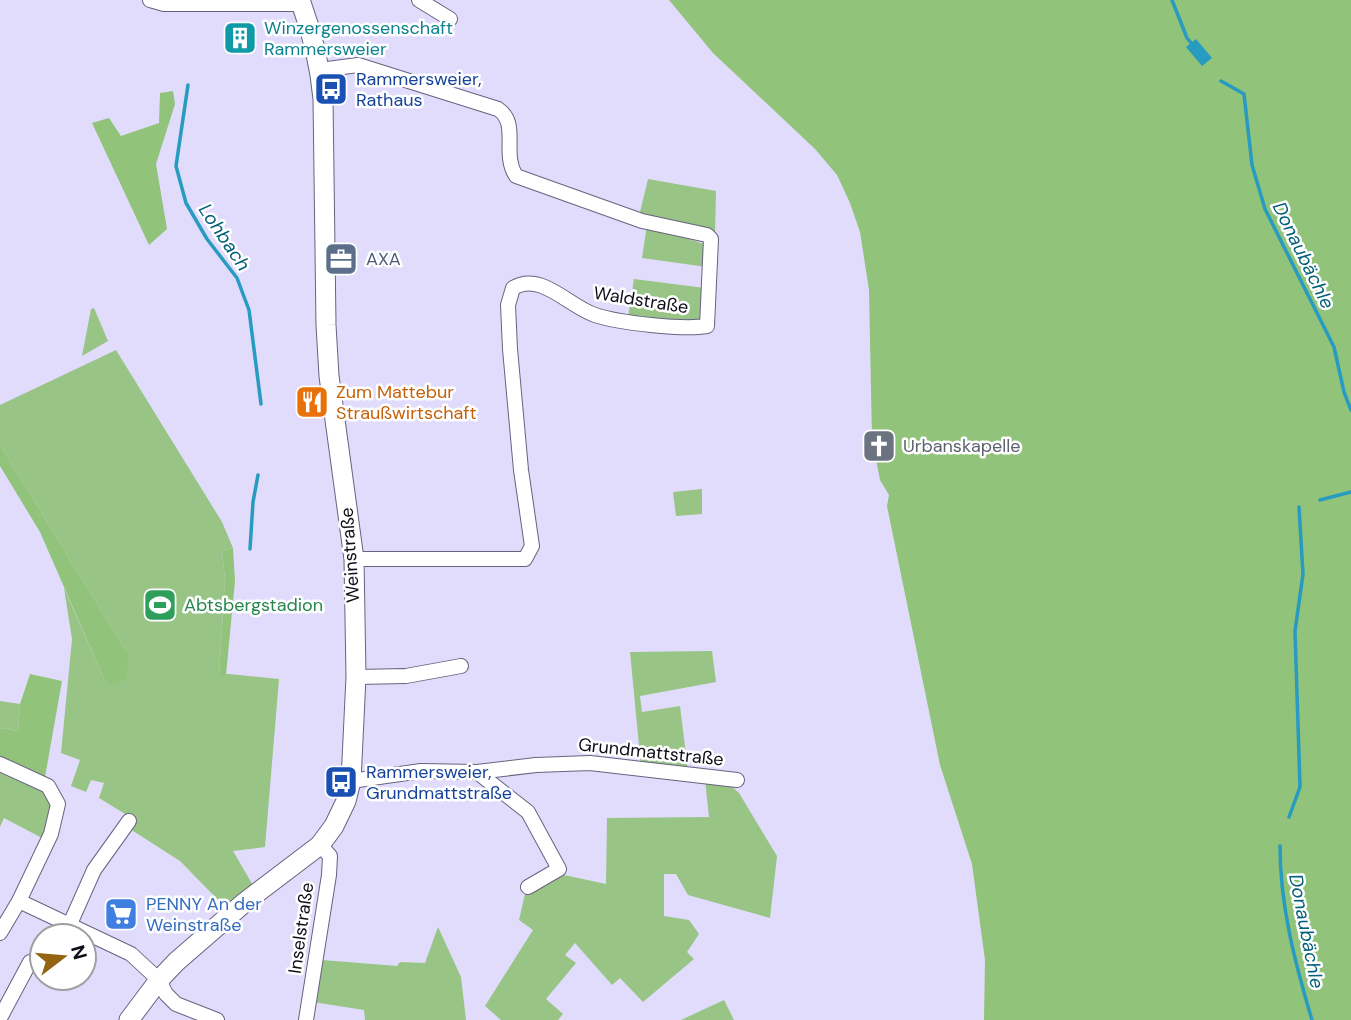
<svg xmlns="http://www.w3.org/2000/svg" width="1351" height="1020" viewBox="0 0 1351 1020" font-family="'DM Sans',sans-serif">
  <style>
    .green { fill: #98c485 }
    .forest { fill: #91c37a }
    .water { fill: #279bc0 }
    .lines { fill: none; stroke-linecap: round; stroke-linejoin: round }
    .stream { stroke: #279bc0; stroke-width: 3.5 }
    .street-casing { stroke: #67637f; stroke-width: 16 }
    .secondary-casing { stroke: #67637f; stroke-width: 21 }
    .street { stroke: #fff; stroke-width: 14 }
    .secondary { stroke: #fff; stroke-width: 19 }
    .labels { text-anchor: middle; stroke-width: 5; stroke-linejoin: round; paint-order: stroke }
    .culture-label { font-size: 18px; fill: #0d838f; stroke: #fff; text-anchor: start }
    .transit-label { font-size: 18px; fill: #164399; stroke: #fff; text-anchor: start }
    .service-label { font-size: 18px; fill: #4e5e75; stroke: #fff; text-anchor: start }
    .street-label { font-size: 18px; fill: #0f0d17; stroke: #fff }
    .food-label { font-size: 18px; fill: #c56008; stroke: #fff; text-anchor: start }
    .worship-label { font-size: 18px; fill: #5b616d; stroke: #fff; text-anchor: start }
    .leisure-label { font-size: 18px; fill: #27864d; stroke: #fff; text-anchor: start }
    .shop-label { font-size: 18px; fill: #366cbe; stroke: #fff; text-anchor: start }
    .water-label { font-size: 19px; font-style: italic; fill: #03607a; stroke: #fff }
  </style>
  <rect width="100%" height="100%" fill="#e1dcfc"/>
  <!-- green -->
  <g class="green">
    <path d="M 648,179 L 716,191 L 715,234 L 639,216 Z"/>
    <path d="M 647,225 L 704,244 L 707,267 L 642,258 Z"/>
    <path d="M 634,279 L 705,288 L 704,316 L 699,322 L 628,317 Z"/>
    <path d="M 94,308 L 108,341 L 82,356 L 91,309 Z"/>
    <path d="M 116,350 L 222,522 L 233,548 L 222,551 L 225,579 L 219,673 L 279,679 L 265,847 L 233,851 L 254,887 L 228,910 L 180,861 L 130,829 L 135,820 L 99,798 L 104,783 L 91,780 L 86,792 L 71,786 L 80,760 L 61,753 L 72,639 L 64,588 L 105,681 L 126,651 L 0,445 L 0,405 Z"/>
    <path d="M 702,489 L 702,514 L 676,516 L 673,492 Z"/>
    <path d="M 712,651 L 716,682 L 640,696 L 642,712 L 680,706 L 688,771 L 641,766 L 630,652 Z"/>
    <path d="M 0,701 L 20,704 L 18,731 L 0,728 Z"/>
    <path d="M 0,769 L 49,792 L 53,814 L 42,838 L 4,818 L 0,827 Z"/>
    <path d="M 705,780 L 729,784 L 739,793 L 777,856 L 770,918 L 688,895 L 676,874 L 664,874 L 664,916 L 689,920 L 699,934 L 687,952 L 694,959 L 643,1002 L 620,978 L 612,985 L 575,943 L 565,955 L 576,963 L 546,999 L 563,1014 L 558,1020 L 501,1020 L 485,1006 L 533,930 L 519,920 L 525,894 L 564,875 L 606,884 L 607,818 L 709,817 Z"/>
    <path d="M 438,927 L 461,977 L 466,1020 L 365,1020 L 364,1010 L 313,1002 L 322,960 L 397,966 L 400,962 L 425,963 Z"/>
    <path d="M 724,1000 L 734,1020 L 681,1020 Z"/>
  </g>
  <!-- forest -->
  <g class="forest">
    <path d="M 669,0 L 1351,0 L 1351,1020 L 984,1020 L 985,960 L 972,864 L 940,765 L 887,506 L 889,495 L 880,480 L 872,439 L 869,290 L 860,232 L 850,203 L 837,175 L 815,149 L 713,53 Z"/>
    <path d="M 173,91 L 175,104 L 156,164 L 167,229 L 149,245 L 92,123 L 109,118 L 121,136 L 159,123 L 160,93 Z"/>
    <path d="M 0,445 L 126,651 L 128,661 L 126,679 L 113,685 L 105,681 L 40,532 L 0,466 Z"/>
    <path d="M 233,548 L 235,581 L 226,675 L 219,674 L 225,579 L 222,551 Z"/>
    <path d="M 30,674 L 62,681 L 45,777 L 0,756 L 0,728 L 18,731 L 20,704 Z"/>
  </g>
  <!-- water -->
  <path class="water" d="M 1196,39 L 1212,58 L 1202,66 L 1186,47 Z"/>
  <g class="lines">
    <!-- stream -->
    <g class="stream">
      <path d="M 1172,0 L 1187,38 L 1192,44"/>
      <path d="M 1221,81 L 1244,94 L 1252,165 L 1265,209 L 1334,347 L 1344,392 L 1351,410"/>
      <path d="M 188,85 L 176,166 L 186,203 L 207,239 L 237,278 L 249,310 L 261,404"/>
      <path d="M 1320,500 L 1351,492"/>
      <path d="M 250,549 L 253,502 L 258,475"/>
      <path d="M 1289,817 L 1300,787 L 1295,631 L 1303,574 L 1299,507"/>
      <path d="M 1280,846 C 1280,906 1295,963 1312,1020"/>
    </g>
    <defs>
      <g id="street">
        <path d="M 150,0 L 164,4 L 302,4"/>
        <path d="M 419,0 L 450,19"/>
        <path d="M 320,70 L 358,65 L 498,109 C 520,124 501,153 516,176 L 642,221 L 707,235 L 711,239 L 707,326 C 683,330 619,323 595,315 C 568,306 541,271 513,288 L 508,305 L 510,349 L 521,470 L 532,546 L 525,559 L 354,559"/>
        <path d="M 356,677 L 406,676 L 461,666"/>
        <path d="M 0,764 L 48,786 L 58,804 L 51,834 L 19,901"/>
        <path d="M 477,772 L 536,765 L 590,763 L 737,780"/>
        <path d="M 351,781 L 421,771 L 477,772 L 528,812 L 559,869 L 528,887"/>
        <path d="M 70,924 L 94,870 L 129,821"/>
        <path d="M 0,933 L 19,901 L 131,954 L 159,980 L 166,994 L 176,1004 L 217,1020"/>
        <path d="M 0,1018 L 30,962 L 42,966"/>
        <path d="M 306,1020 L 329,875 L 330,856 L 320,845"/>
      </g>
      <path id="secondary" d="M 129,1020 L 159,980 L 176,962 L 245,902 L 320,845 L 334,826 L 346,801 L 351,781 L 356,677 L 354,559 L 329,376 L 326,325 L 323,99 C 320,65 312,32 300,0"/>
    </defs>
    <!-- street casing -->
    <use href="#street" class="street-casing"/>
    <!-- secondary casing -->
    <use href="#secondary" class="secondary-casing"/>
    <!-- street -->
    <use href="#street" class="street"/>
    <!-- secondary -->
    <use href="#secondary" class="secondary"/>
  </g>
  <!-- icons -->
  <defs>
    <symbol id="building-square" viewBox="-11 -11 22 22"><rect x="-9" y="-9" width="18" height="18" rx="4" fill="#0f9aa8" stroke="#fff"/><path d="M-4-6H4V6H1V3H-1V6H-4ZM-2.5-4.3h1.7v1.8h-1.7ZM.8-4.3h1.7v1.8H.8ZM-2.5-1h1.7V.8h-1.7ZM.8-1h1.7V.8H.8Z" fill="#fff"/></symbol>
    <symbol id="bus-square" viewBox="-11 -11 22 22"><rect x="-9" y="-9" width="18" height="18" rx="4" fill="#1a4fb4" stroke="#fff"/><path d="M-5-6H5V4H4V6H2V4H-2V6H-4V4H-5ZM-3.5-4V0h7V-4ZM-3.5 1.2v1.5H-2V1.2ZM2 1.2v1.5H3.5V1.2Z" fill="#fff"/></symbol>
    <symbol id="office-square" viewBox="-11 -11 22 22"><rect x="-9" y="-9" width="18" height="18" rx="4" fill="#5c6f8a" stroke="#fff"/><path d="M-6-3h4V-5.5h4V-3h4V5H-6ZM-1-4.5V-3h2v-1.5ZM-6 0V1H6V0Z" fill="#fff"/></symbol>
    <symbol id="restaurant-square" viewBox="-11 -11 22 22"><rect x="-9" y="-9" width="18" height="18" rx="4" fill="#e8710a" stroke="#fff"/><path d="M-5-6h1v4h1v-4h1v4h1v-4h1v5L-1.5 .5V6h-2V.5L-5-1ZM5-6V6H3V1.5H1.5Q1.5-4 5-6Z" fill="#fff"/></symbol>
    <symbol id="church-square" viewBox="-11 -11 22 22"><rect x="-9" y="-9" width="18" height="18" rx="4" fill="#6b7280" stroke="#fff"/><path d="M-1.2-6h2.4v3.5h3.3v2.4h-3.3V6h-2.4V-.1h-3.3v-2.4h3.3Z" fill="#fff"/></symbol>
    <symbol id="stadium-square" viewBox="-11 -11 22 22"><rect x="-9" y="-9" width="18" height="18" rx="4" fill="#2e9e5b" stroke="#fff"/><path d="M0-5a6.5 5 0 1 0 0 10a6.5 5 0 1 0 0-10ZM-3.5-1.8h7v3.6h-7Z" fill="#fff"/></symbol>
    <symbol id="supermarket-square" viewBox="-11 -11 22 22"><rect x="-9" y="-9" width="18" height="18" rx="4" fill="#3f7fe0" stroke="#fff"/><path d="M-6-5.5h2.5l.6 2H6L4.5 2H-2.5L-4.4-4H-6ZM-1.5 3.2a1.3 1.3 0 1 0 .1 0ZM3 3.2a1.3 1.3 0 1 0 .1 0Z" fill="#fff"/></symbol>
  </defs>
  <g fill-rule="evenodd">
    <use href="#building-square" x="221" y="19" width="38" height="38"/>
    <use href="#bus-square" x="312" y="70" width="38" height="38"/>
    <use href="#office-square" x="322" y="240" width="38" height="38"/>
    <use href="#restaurant-square" x="293" y="383" width="38" height="38"/>
    <use href="#church-square" x="860" y="427" width="38" height="38"/>
    <use href="#stadium-square" x="141" y="586" width="38" height="38"/>
    <use href="#bus-square" x="322" y="763" width="38" height="38"/>
    <use href="#supermarket-square" x="102" y="895" width="38" height="38"/>
  </g>
  <g class="labels">
    <!-- culture labels -->
    <g class="culture-label">
      <text x="264" y="34">Winzergenossenschaft<tspan x="264" dy="21">Rammersweier</tspan></text>
    </g>
    <!-- transit labels -->
    <g class="transit-label">
      <text x="356" y="85">Rammersweier,<tspan x="356" dy="21">Rathaus</tspan></text>
      <text x="366" y="778">Rammersweier,<tspan x="366" dy="21">Grundmattstraße</tspan></text>
    </g>
    <!-- service labels -->
    <g class="service-label">
      <text x="366" y="265">AXA</text>
    </g>
    <!-- street labels -->
    <g class="street-label">
      <text transform="translate(641 300) rotate(9)" y="6">Waldstraße</text>
      <text transform="translate(350 555) rotate(-94)" y="6">Weinstraße</text>
      <text transform="translate(651 752) rotate(6)" y="6">Grundmattstraße</text>
      <text transform="translate(301 928) rotate(-82)" y="6">Inselstraße</text>
    </g>
    <!-- food labels -->
    <g class="food-label">
      <text x="336" y="398">Zum Mattebur<tspan x="336" dy="21">Straußwirtschaft</tspan></text>
    </g>
    <!-- worship labels -->
    <g class="worship-label">
      <text x="903" y="452">Urbanskapelle</text>
    </g>
    <!-- leisure labels -->
    <g class="leisure-label">
      <text x="184" y="611">Abtsbergstadion</text>
    </g>
    <!-- shop labels -->
    <g class="shop-label">
      <text x="146" y="910">PENNY An der<tspan x="146" dy="21">Weinstraße</tspan></text>
    </g>
    <!-- water labels -->
    <g class="water-label">
      <text transform="translate(225 237) rotate(56)" y="7">Lohbach</text>
      <text transform="translate(1304 255) rotate(64)" y="7">Donaubächle</text>
      <text transform="translate(1307 931) rotate(79)" y="7">Donaubächle</text>
    </g>
  </g>
  <!-- north arrow -->
  <g transform="translate(63 957) rotate(74)"><circle r="33" fill="#ffffff" stroke="#9f9ea2" stroke-width="2"/>
  <path d="M0-5L12 26L0 18L-12 26Z" fill="#936412"/>
  <text y="-10" font-size="19" font-weight="bold" text-anchor="middle" fill="#0f0d17">N</text>
  </g>
</svg>
